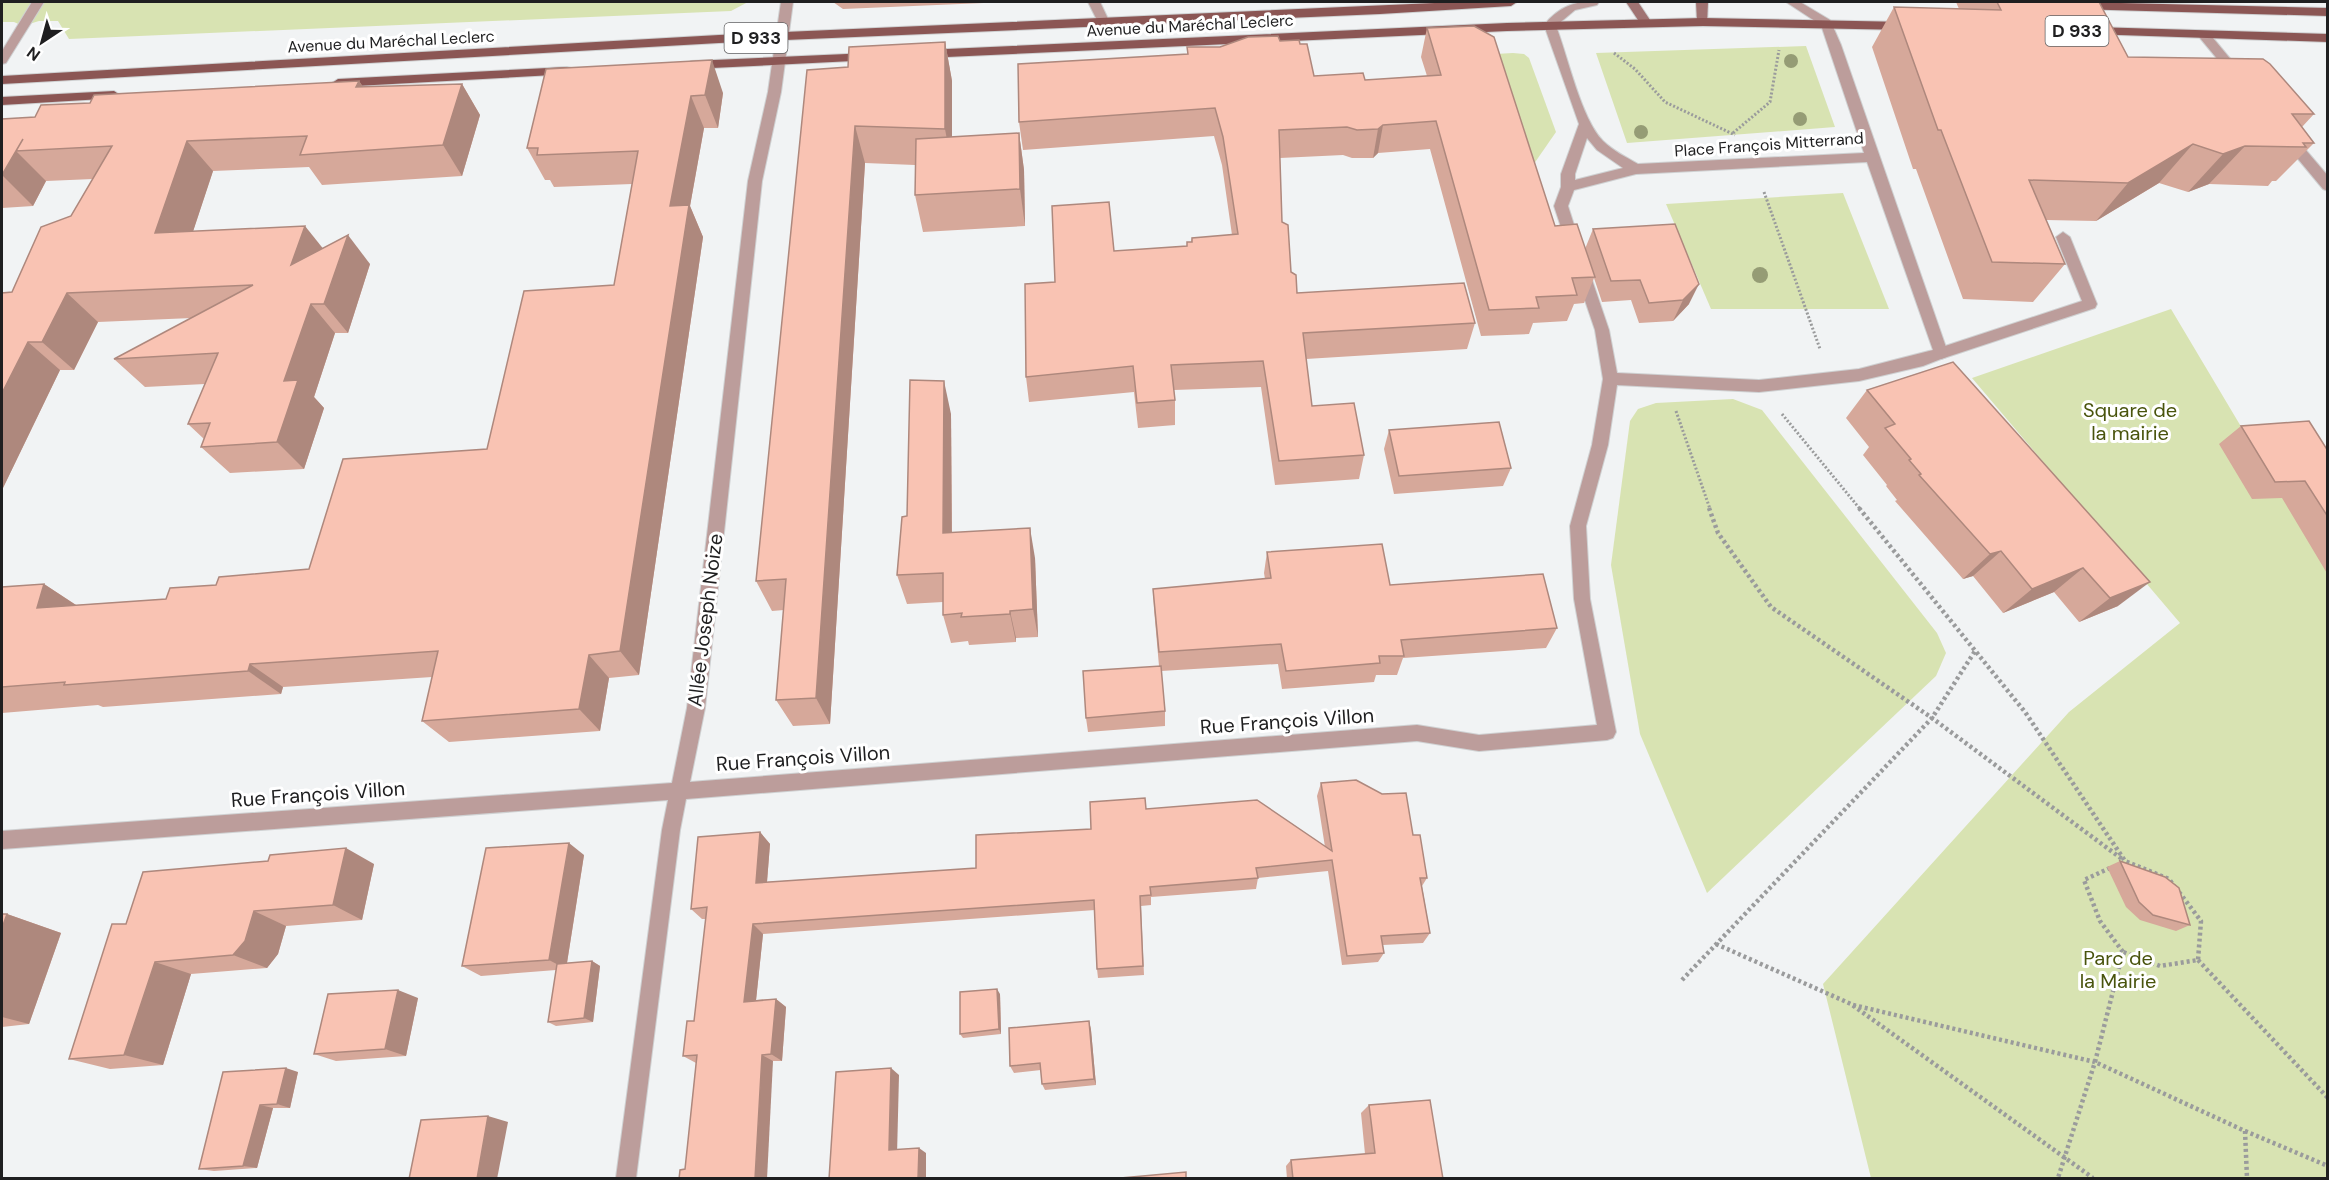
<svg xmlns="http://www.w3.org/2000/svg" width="2329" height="1180" viewBox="0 0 2329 1180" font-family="'DM Sans',sans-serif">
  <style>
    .green { fill: #d8e3b2 }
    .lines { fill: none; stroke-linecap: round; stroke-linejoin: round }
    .service-casing { stroke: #cfd1d2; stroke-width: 2 }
    .minor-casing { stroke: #cfd1d2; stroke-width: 2 }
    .secondary-casing { stroke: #cfd1d2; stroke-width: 2 }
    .primary-casing { stroke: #cfd1d2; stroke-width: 2 }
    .path-far1 { stroke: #9a9b9c; stroke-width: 3; stroke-dasharray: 2 2; stroke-linecap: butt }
    .path { stroke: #9a9b9c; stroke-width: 4.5; stroke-dasharray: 3 3; stroke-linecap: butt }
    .service { fill: #bc9d9b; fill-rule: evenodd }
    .minor { fill: #bc9d9b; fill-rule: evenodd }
    .secondary { fill: #a07372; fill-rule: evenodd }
    .primary { fill: #8b5654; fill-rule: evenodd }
    .tree { fill: #959c75 }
    .wall { fill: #d6a89a }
    .shaded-wall { fill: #ae887d }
    .building { fill: #f9c3b3; stroke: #ae887d; stroke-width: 1.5 }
    .labels { text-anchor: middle; stroke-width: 6; stroke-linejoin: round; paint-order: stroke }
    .far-street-label { font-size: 16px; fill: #1f1f20; stroke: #fff }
    .shield { fill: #fff; stroke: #626263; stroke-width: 1.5 }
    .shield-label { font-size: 18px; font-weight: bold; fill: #1f1f20 }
    .park-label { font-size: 20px; fill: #49540d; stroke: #fff }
    .street-label { font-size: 20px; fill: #1f1f20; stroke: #fff }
  </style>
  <rect width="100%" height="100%" fill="#f1f3f4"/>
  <!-- green -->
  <g class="green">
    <path d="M 2,2 L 748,2 L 731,11 L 69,39 L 58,21 L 39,21 L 23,26 L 14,22 L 2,22 Z"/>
    <path d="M 1806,46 L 1835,127 L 1627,143 L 1596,53 Z"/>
    <path d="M 1513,53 L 1524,54 L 1529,58 L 1556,132 L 1529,171 L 1495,54 Z"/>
    <path d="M 1843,193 L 1889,309 L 1711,309 L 1666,204 Z"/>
    <path d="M 2171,309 L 2327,571 L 2327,1178 L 1871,1178 L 1823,984 L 2069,712 L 2180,623 L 1972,378 Z"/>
    <path d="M 1733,399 L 1762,410 L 1937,633 L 1946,653 L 1936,676 L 1707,893 L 1640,734 L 1611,565 L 1630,421 L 1638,409 L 1656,403 Z"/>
  </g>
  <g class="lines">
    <defs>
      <g id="service">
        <path d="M 32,2 L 44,2 L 6,63 L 2,64 L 2,51 Z"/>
        <path d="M 2063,232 L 2070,237 L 2097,304 L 2095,308 L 1941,359 L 1936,357 L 1934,353 L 1936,349 L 2082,301 L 2056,237 Z"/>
      </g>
      <g id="minor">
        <path d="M 781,2 L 793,2 L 781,92 L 762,181 L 705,708 L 690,782 L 1417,725 L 1479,735 L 1597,725 L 1574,599 L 1570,526 L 1592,445 L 1603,379 L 1595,330 L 1575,271 L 1577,267 L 1587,267 L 1589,271 L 1609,330 L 1617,373 L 1759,380 L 1859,369 L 1933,350 L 1867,162 L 1636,174 L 1574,190 L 1568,206 L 1581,247 L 1574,252 L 1569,251 L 1554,206 L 1561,187 L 1561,174 L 1579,124 L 1544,25 C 1559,6 1576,0 1599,2 L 1597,5 L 1575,10 L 1556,26 C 1568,57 1581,119 1603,141 C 1613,151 1626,157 1638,164 L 1864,153 L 1821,25 L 1786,2 L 1800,2 L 1830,20 L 1841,45 L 1948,353 L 1946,357 L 1923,366 L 1859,381 L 1759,392 L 1617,385 L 1608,445 L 1586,526 L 1590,599 L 1616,732 L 1613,738 L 1607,740 L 1479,751 L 1417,741 L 686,799 L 680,830 L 636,1178 L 616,1178 L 662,830 L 668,800 L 2,849 L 2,831 L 672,783 L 687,708 L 748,181 L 768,92 ZM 1587,138 L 1597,150 L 1623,168 L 1575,180 L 1575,174 Z"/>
        <path d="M 1088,2 L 1100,2 L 1109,21 L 1107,24 L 1099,24 Z"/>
        <path d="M 2204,31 L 2208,32 L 2242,73 L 2244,76 L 2242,79 L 2234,79 L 2200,38 L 2198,35 L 2200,32 Z"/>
        <path d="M 2288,134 L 2293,135 L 2328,176 L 2328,191 L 2323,189 L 2283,141 L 2281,138 L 2283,135 Z"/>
      </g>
      <g id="secondary">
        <path d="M 1626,2 L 1638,2 L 1652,23 L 1650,26 L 1642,26 Z"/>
        <path d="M 1696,2 L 1708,2 L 1707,25 L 1699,25 L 1697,22 Z"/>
      </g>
      <g id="primary">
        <path d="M 1457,2 L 1517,2 L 1511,6 L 1380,14 L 719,43 L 2,84 L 2,76 L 719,35 Z"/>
        <path d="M 2079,2 L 2328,8 L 2328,16 L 2075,9 L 2073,6 Z"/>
        <path d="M 1703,18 L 1907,22 L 1913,26 L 1907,30 L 1703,26 L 1507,31 L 925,58 L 919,54 L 925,50 L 1507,23 Z"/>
        <path d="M 2094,27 L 2328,34 L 2328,42 L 2090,34 L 2090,28 Z"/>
        <path d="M 869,53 L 873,54 L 875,57 L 873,60 L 691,69 L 685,65 L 691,61 Z"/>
        <path d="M 567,67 L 571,68 L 573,71 L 571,74 L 338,87 L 332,83 L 338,79 Z"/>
        <path d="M 114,91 L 120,95 L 119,98 L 2,105 L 2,97 Z"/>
      </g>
    </defs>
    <!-- service casing -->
    <use href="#service" class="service-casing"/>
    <!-- minor casing -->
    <use href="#minor" class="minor-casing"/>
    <!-- secondary casing -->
    <use href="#secondary" class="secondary-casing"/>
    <!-- primary casing -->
    <use href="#primary" class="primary-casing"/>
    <!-- path-far1 -->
    <g class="path-far1">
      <path d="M 1614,53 L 1635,69 L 1665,102 L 1735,135"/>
      <path d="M 1733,133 L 1770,102 L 1779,50"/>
      <path d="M 1764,192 L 1820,349"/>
      <path d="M 1676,411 L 1710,509"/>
      <path d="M 1782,414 L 1860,509"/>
    </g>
    <!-- path -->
    <g class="path">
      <path d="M 1709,508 L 1718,533 L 1771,607 L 1932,718 L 2122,859"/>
      <path d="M 1859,508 L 2025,712 L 2125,861 L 2169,879 L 2174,886"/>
      <path d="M 2110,868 L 2084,880 L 2100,921 L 2123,952"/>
      <path d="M 2179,892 L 2201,921 L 2198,960 L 2160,966 L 2123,952 L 2095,1062 L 2245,1131 L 2247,1178"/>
      <path d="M 1716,944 L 1851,1004 L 2093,1178"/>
      <path d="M 2198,960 L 2328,1098"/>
      <path d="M 1682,980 L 1932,718 L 1975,651"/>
      <path d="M 1853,1005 L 2095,1062 L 2058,1178"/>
      <path d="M 2245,1131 L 2328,1166"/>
    </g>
    <!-- service -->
    <use href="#service" class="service"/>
    <!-- minor -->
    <use href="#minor" class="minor"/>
    <!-- secondary -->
    <use href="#secondary" class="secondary"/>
    <!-- primary -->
    <use href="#primary" class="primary"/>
  </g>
  <!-- trees -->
  <g class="tree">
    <circle cx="1791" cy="61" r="7"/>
    <circle cx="1800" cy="119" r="7"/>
    <circle cx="1641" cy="132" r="7"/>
    <circle cx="1760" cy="275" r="8"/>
  </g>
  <!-- wall -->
  <g class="wall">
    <path d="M 833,2 L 1007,2 L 843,9 Z"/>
    <path d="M 1956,2 L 2099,2 L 2128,57 L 2314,114 L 2302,127 L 2314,143 L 2276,181 L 2272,181 L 2268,186 L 2209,184 L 2188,192 L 2159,183 L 2096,221 L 2046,220 L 2065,264 L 2033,302 L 1963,299 L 1916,169 L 1913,169 L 1872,47 L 1894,7 L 1959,9 Z"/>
    <path d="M 1427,28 L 1555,226 L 1585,249 L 1593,229 L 1689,304 L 1673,321 L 1639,323 L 1631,300 L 1602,302 L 1594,278 L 1584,303 L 1574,304 L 1567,321 L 1533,323 L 1529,334 L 1481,336 L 1430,149 L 1378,153 L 1373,158 L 1352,158 L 1343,155 L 1280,158 L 1282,222 L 1291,272 L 1297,293 L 1475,323 L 1467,349 L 1306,359 L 1312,406 L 1364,455 L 1359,479 L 1275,485 L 1261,387 L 1174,390 L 1175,400 L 1175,425 L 1138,428 L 1134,392 L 1029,402 L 1026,377 L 1055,282 L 1114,251 L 1187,246 L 1191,242 L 1192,238 L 1232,235 L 1222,165 L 1214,136 L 1023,150 L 1019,122 L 1187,54 L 1187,47 L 1220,47 L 1280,41 L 1314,76 L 1365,80 L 1427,76 L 1421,57 Z"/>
    <path d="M 945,42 L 952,81 L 952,137 L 1019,133 L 1024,170 L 1025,226 L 923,232 L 915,195 L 915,165 L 865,163 L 830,724 L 793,726 L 776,700 L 784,610 L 772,611 L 756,581 L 848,67 Z"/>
    <path d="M 546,69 L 723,93 L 718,128 L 704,128 L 690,206 L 703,237 L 639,675 L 609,678 L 600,731 L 449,742 L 422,721 L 432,677 L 283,687 L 281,694 L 103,707 L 98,705 L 2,713 L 2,587 L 44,584 L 76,605 L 166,599 L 216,585 L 309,569 L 487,449 L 614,285 L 632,184 L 554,187 L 550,180 L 545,180 L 527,148 Z"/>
    <path d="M 359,81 L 363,87 L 462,84 L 480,115 L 462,176 L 322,185 L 309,167 L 213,171 L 193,231 L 323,248 L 370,264 L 348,333 L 335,333 L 314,397 L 324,408 L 304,469 L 230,473 L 201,447 L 204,439 L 188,424 L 205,384 L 145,387 L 114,359 L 192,318 L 98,322 L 74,370 L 60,370 L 2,490 L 2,293 L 12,292 L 71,216 L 93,179 L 46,181 L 33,206 L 2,208 L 2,119 L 35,117 L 90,103 Z"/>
    <path d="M 1953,362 L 2118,606 L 2079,622 L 2054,592 L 2003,613 L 1973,576 L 1963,579 L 1895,501 L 1897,500 L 1886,486 L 1887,485 L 1863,455 L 1869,447 L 1846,418 L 1867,390 Z"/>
    <path d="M 951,414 L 952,533 L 1035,558 L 1038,637 L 1016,638 L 1016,642 L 969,645 L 968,641 L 951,643 L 943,615 L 943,602 L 907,604 L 897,575 L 907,516 Z"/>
    <path d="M 2241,426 L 2328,451 L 2328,575 L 2282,498 L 2252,499 L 2219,444 Z"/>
    <path d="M 1389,430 L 1511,468 L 1503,486 L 1394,494 L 1384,449 Z"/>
    <path d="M 1267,552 L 1390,585 L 1557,628 L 1546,648 L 1403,658 L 1397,675 L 1376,675 L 1374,682 L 1282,689 L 1278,664 L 1161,671 L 1165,711 L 1165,726 L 1088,732 L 1086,718 L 1159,666 L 1154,609 L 1153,589 L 1265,579 L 1264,573 Z"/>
    <path d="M 1321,783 L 1413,835 L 1427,878 L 1422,886 L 1430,933 L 1423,943 L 1383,945 L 1384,953 L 1378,962 L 1342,965 L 1328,871 L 1258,878 L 1256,889 L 1151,897 L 1151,905 L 1141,906 L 1144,975 L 1098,978 L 1097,969 L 1095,910 L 763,934 L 756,1000 L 776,999 L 786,1007 L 782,1061 L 773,1061 L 685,1169 L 696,1063 L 683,1056 L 694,1021 L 706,919 L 702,919 L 691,909 L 760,832 L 770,844 L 767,882 L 976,868 L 1091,829 L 1146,809 L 1325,847 L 1317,796 Z"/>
    <path d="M 584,855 L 567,963 L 592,961 L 600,966 L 593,1022 L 556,1026 L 548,1022 L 556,970 L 481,976 L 462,966 Z"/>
    <path d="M 2120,861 L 2190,925 L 2176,931 L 2140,920 L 2126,907 L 2107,867 Z"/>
    <path d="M 374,864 L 362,920 L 286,926 L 278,954 L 267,968 L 191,974 L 163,1065 L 110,1069 L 69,1059 L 126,924 Z"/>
    <path d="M 2,914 L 7,914 L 61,933 L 29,1024 L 2,1027 Z"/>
    <path d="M 1000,994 L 1001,1034 L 963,1038 L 960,1034 Z"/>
    <path d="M 418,998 L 406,1056 L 336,1061 L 314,1054 Z"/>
    <path d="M 1089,1021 L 1091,1030 L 1096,1085 L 1045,1090 L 1042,1084 L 1041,1070 L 1014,1073 L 1010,1066 Z"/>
    <path d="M 223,1072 L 298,1072 L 290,1108 L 273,1108 L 257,1168 L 214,1171 L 199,1169 Z"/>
    <path d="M 1369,1105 L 1443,1179 L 1287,1179 L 1286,1166 L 1291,1160 L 1365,1154 L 1361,1113 Z"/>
  </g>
  <!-- shaded-wall -->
  <g class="shaded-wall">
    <path d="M 945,42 L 952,81 L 952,167 L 945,129 Z"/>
    <path d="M 712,60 L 723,93 L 718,128 L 705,95 Z"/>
    <path d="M 359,81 L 379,112 L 356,87 Z"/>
    <path d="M 462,84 L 480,115 L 462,176 L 443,145 Z"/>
    <path d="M 691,96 L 704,128 L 690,206 L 703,237 L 639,675 L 620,651 L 670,206 Z"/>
    <path d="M 1383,125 L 1378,153 L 1373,158 L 1378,129 Z"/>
    <path d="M 855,126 L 865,163 L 830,724 L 816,698 Z"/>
    <path d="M 1019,133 L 1024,170 L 1025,226 L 1020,189 Z"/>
    <path d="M 187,141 L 213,171 L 183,262 L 155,233 Z"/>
    <path d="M 2193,144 L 2159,183 L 2096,221 L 2128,183 Z"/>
    <path d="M 2245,146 L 2209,184 L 2188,192 L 2223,154 Z"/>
    <path d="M 16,151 L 46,181 L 33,206 L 2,175 Z"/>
    <path d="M 305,226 L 329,256 L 291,265 Z"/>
    <path d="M 348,235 L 370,264 L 348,333 L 324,304 Z"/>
    <path d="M 1699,284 L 1689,304 L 1673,321 L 1683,300 Z"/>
    <path d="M 67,293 L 98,322 L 74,370 L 42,342 Z"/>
    <path d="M 311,304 L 335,333 L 314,397 L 324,408 L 304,469 L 277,442 L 284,381 Z"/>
    <path d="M 28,342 L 60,370 L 2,490 L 2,393 Z"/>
    <path d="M 944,381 L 951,414 L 952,563 L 943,533 Z"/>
    <path d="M 1030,528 L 1035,558 L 1038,637 L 1033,609 Z"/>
    <path d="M 2001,551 L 1973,576 L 1963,579 L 1990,554 Z"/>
    <path d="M 2083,568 L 2054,592 L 2003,613 L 2032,589 Z"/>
    <path d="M 2150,582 L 2118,606 L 2079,622 L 2110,598 Z"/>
    <path d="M 44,584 L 82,609 L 37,608 Z"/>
    <path d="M 1010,611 L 1016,638 L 1016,642 L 1010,614 Z"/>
    <path d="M 589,655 L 609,678 L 600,731 L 579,709 Z"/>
    <path d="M 250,664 L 283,687 L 281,694 L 248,671 Z"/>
    <path d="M 760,832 L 770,844 L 766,894 L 756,883 Z"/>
    <path d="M 569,843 L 584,855 L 566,969 L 549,960 Z"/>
    <path d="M 346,848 L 374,864 L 362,920 L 333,905 Z"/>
    <path d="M 254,911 L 286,926 L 278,954 L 267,968 L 233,955 Z"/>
    <path d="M 7,914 L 61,933 L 29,1024 L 2,1017 L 2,928 Z"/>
    <path d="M 753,924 L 763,934 L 755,1010 L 744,1002 Z"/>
    <path d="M 592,961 L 600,966 L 593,1022 L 584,1018 Z"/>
    <path d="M 155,962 L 191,974 L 163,1065 L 124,1055 Z"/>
    <path d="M 997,989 L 1000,994 L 1001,1034 L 999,1029 Z"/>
    <path d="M 398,990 L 418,998 L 406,1056 L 385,1049 Z"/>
    <path d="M 776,999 L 786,1007 L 782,1061 L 771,1054 Z"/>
    <path d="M 1089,1021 L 1091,1030 L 1096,1085 L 1094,1079 Z"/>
    <path d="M 762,1055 L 773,1061 L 767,1179 L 755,1179 Z"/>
    <path d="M 286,1068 L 298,1072 L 290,1108 L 277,1104 Z"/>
    <path d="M 891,1068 L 899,1075 L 897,1155 L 889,1150 Z"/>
    <path d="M 260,1105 L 273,1108 L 257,1168 L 243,1166 Z"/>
    <path d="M 488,1116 L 508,1122 L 497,1179 L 477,1179 Z"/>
    <path d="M 919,1148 L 926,1153 L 926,1179 L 918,1179 Z"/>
  </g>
  <!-- building -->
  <g class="building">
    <path d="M 1997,2 L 2099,2 L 2128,57 L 2263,59 L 2270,64 L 2314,114 L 2292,114 L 2314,143 L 2303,143 L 2306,147 L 2245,146 L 2223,154 L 2193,144 L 2128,183 L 2029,180 L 2065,264 L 1992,262 L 1941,130 L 1938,130 L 1894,7 L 2001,10 Z"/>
    <path d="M 1474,26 L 1494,37 L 1555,226 L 1577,224 L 1595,277 L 1572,278 L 1577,295 L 1536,297 L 1539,308 L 1489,310 L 1436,121 L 1383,125 L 1378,129 L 1357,130 L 1347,127 L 1279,130 L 1282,222 L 1288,225 L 1291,272 L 1296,275 L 1297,293 L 1464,283 L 1475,323 L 1303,333 L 1312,406 L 1354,403 L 1364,455 L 1279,461 L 1263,361 L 1171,365 L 1175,400 L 1137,403 L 1133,366 L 1026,377 L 1025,284 L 1055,282 L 1052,206 L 1109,202 L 1114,251 L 1187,246 L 1187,242 L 1192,242 L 1192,238 L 1238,234 L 1223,137 L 1215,108 L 1019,122 L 1018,64 L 1188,54 L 1187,47 L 1220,47 L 1248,37 L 1278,36 L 1280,41 L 1299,40 L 1300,44 L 1307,44 L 1314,76 L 1363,73 L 1365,80 L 1441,75 L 1427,28 Z"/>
    <path d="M 945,42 L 945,129 L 855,126 L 816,698 L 776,700 L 786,579 L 756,581 L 807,70 L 848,67 L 849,47 Z"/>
    <path d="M 712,60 L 705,95 L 691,96 L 670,206 L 689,205 L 620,651 L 589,655 L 579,709 L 422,721 L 438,651 L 250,664 L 248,671 L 64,685 L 65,682 L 2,687 L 2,587 L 44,584 L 37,608 L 166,599 L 170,588 L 216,585 L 219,577 L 309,569 L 343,459 L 487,449 L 524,291 L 614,285 L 638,151 L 537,155 L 538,148 L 527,148 L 546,69 Z"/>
    <path d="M 359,81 L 356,87 L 462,84 L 443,145 L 300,155 L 307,136 L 187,141 L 155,233 L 305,226 L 291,265 L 348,235 L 324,304 L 311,304 L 284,381 L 298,380 L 277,442 L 201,447 L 210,423 L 188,424 L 218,353 L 114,359 L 253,285 L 67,293 L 42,342 L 28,342 L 2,393 L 2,293 L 12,292 L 41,227 L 71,216 L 112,146 L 16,151 L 23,139 L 2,175 L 2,119 L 35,117 L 41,105 L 90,103 L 94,95 Z"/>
    <path d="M 1019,133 L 1020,189 L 915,195 L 916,139 Z"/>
    <path d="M 1675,224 L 1699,284 L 1683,300 L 1649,303 L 1640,280 L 1611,281 L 1593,229 Z"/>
    <path d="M 1953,362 L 2150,582 L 2110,598 L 2083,568 L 2032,589 L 2001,551 L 1990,554 L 1919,475 L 1921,474 L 1909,460 L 1911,459 L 1885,428 L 1895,424 L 1867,390 Z"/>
    <path d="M 910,380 L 944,381 L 943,533 L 1030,528 L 1033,609 L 1010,611 L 1010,614 L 961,617 L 962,613 L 943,615 L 943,573 L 897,575 L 902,517 L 907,516 Z"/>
    <path d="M 2309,421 L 2328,451 L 2328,517 L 2305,481 L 2275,482 L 2241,426 Z"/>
    <path d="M 1499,422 L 1511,468 L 1399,476 L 1389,430 Z"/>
    <path d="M 1382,544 L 1390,585 L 1543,574 L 1557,628 L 1401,640 L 1404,656 L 1379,656 L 1380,663 L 1286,671 L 1281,644 L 1159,652 L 1153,589 L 1271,578 L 1267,552 Z"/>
    <path d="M 1161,666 L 1165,711 L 1086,718 L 1083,671 Z"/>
    <path d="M 1356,780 L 1382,794 L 1406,793 L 1413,835 L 1420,835 L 1427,878 L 1420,878 L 1430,933 L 1381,936 L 1384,953 L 1347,956 L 1332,860 L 1256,868 L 1258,878 L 1150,887 L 1151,895 L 1140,896 L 1143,966 L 1097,969 L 1094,900 L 753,924 L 744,1002 L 776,999 L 771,1054 L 762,1055 L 755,1179 L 679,1179 L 680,1170 L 685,1169 L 697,1055 L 683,1056 L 687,1021 L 694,1021 L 707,907 L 691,909 L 698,837 L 760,832 L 756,883 L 976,868 L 976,835 L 1091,829 L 1090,802 L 1145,798 L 1146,809 L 1257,800 L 1332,851 L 1321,783 Z"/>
    <path d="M 569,843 L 549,960 L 462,966 L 486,848 Z"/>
    <path d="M 346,848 L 333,905 L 254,911 L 245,941 L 233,955 L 155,962 L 124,1055 L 69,1059 L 112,924 L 126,924 L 143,872 L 268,861 L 270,855 Z"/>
    <path d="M 2120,861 L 2165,877 L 2179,888 L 2190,925 L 2153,915 L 2139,902 Z"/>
    <path d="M 2,914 L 7,914 L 2,928 Z"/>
    <path d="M 592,961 L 584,1018 L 548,1022 L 557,964 Z"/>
    <path d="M 997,989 L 999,1029 L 960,1034 L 960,992 Z"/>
    <path d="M 398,990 L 385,1049 L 314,1054 L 328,994 Z"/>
    <path d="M 1089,1021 L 1094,1079 L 1042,1084 L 1040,1063 L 1010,1066 L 1009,1028 Z"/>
    <path d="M 286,1068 L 277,1104 L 260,1105 L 243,1166 L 199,1169 L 223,1072 Z"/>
    <path d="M 891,1068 L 889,1150 L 919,1148 L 918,1179 L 829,1179 L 836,1072 Z"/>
    <path d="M 1430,1100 L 1443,1179 L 1293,1179 L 1291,1160 L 1375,1153 L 1369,1105 Z"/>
    <path d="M 488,1116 L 477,1179 L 409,1179 L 421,1120 Z"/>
    <path d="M 1186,1172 L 1186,1179 L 1121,1179 L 1121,1178 Z"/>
  </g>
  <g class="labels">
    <!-- far-street labels -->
    <g class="far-street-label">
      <text transform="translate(1190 25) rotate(-3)" y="6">Avenue du Maréchal Leclerc</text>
      <text transform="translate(391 41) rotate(-3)" y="6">Avenue du Maréchal Leclerc</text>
      <text transform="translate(1769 144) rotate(-4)" y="6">Place François Mitterrand</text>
    </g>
    <!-- shield labels -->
    <g class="shield">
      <rect x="2045.5" y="16" width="63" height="30" rx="4.5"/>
      <rect x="724.5" y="23" width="63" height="30" rx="4.5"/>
    </g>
    <g class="shield-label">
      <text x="2077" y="37">D 933</text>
      <text x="756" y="44">D 933</text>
    </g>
    <!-- park labels -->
    <g class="park-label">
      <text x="2130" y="417">Square de<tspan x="2130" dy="23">la mairie</tspan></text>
      <text x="2118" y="965">Parc de<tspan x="2118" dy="23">la Mairie</tspan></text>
    </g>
    <!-- street labels -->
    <g class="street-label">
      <text transform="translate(705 620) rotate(-83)" y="7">Allée Joseph Noize</text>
      <text transform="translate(1287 721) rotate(-4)" y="7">Rue François Villon</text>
      <text transform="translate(803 758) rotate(-4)" y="7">Rue François Villon</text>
      <text transform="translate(318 794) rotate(-4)" y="7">Rue François Villon</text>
    </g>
  </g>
  <!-- border -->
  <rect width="2329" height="1180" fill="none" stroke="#1f1f20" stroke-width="6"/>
  <!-- north arrow -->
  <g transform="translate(42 42) rotate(216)" stroke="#ffffff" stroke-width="4.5" paint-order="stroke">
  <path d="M0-4.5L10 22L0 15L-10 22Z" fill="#1f1f20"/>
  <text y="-9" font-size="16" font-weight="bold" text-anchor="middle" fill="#1f1f20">N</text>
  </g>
</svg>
